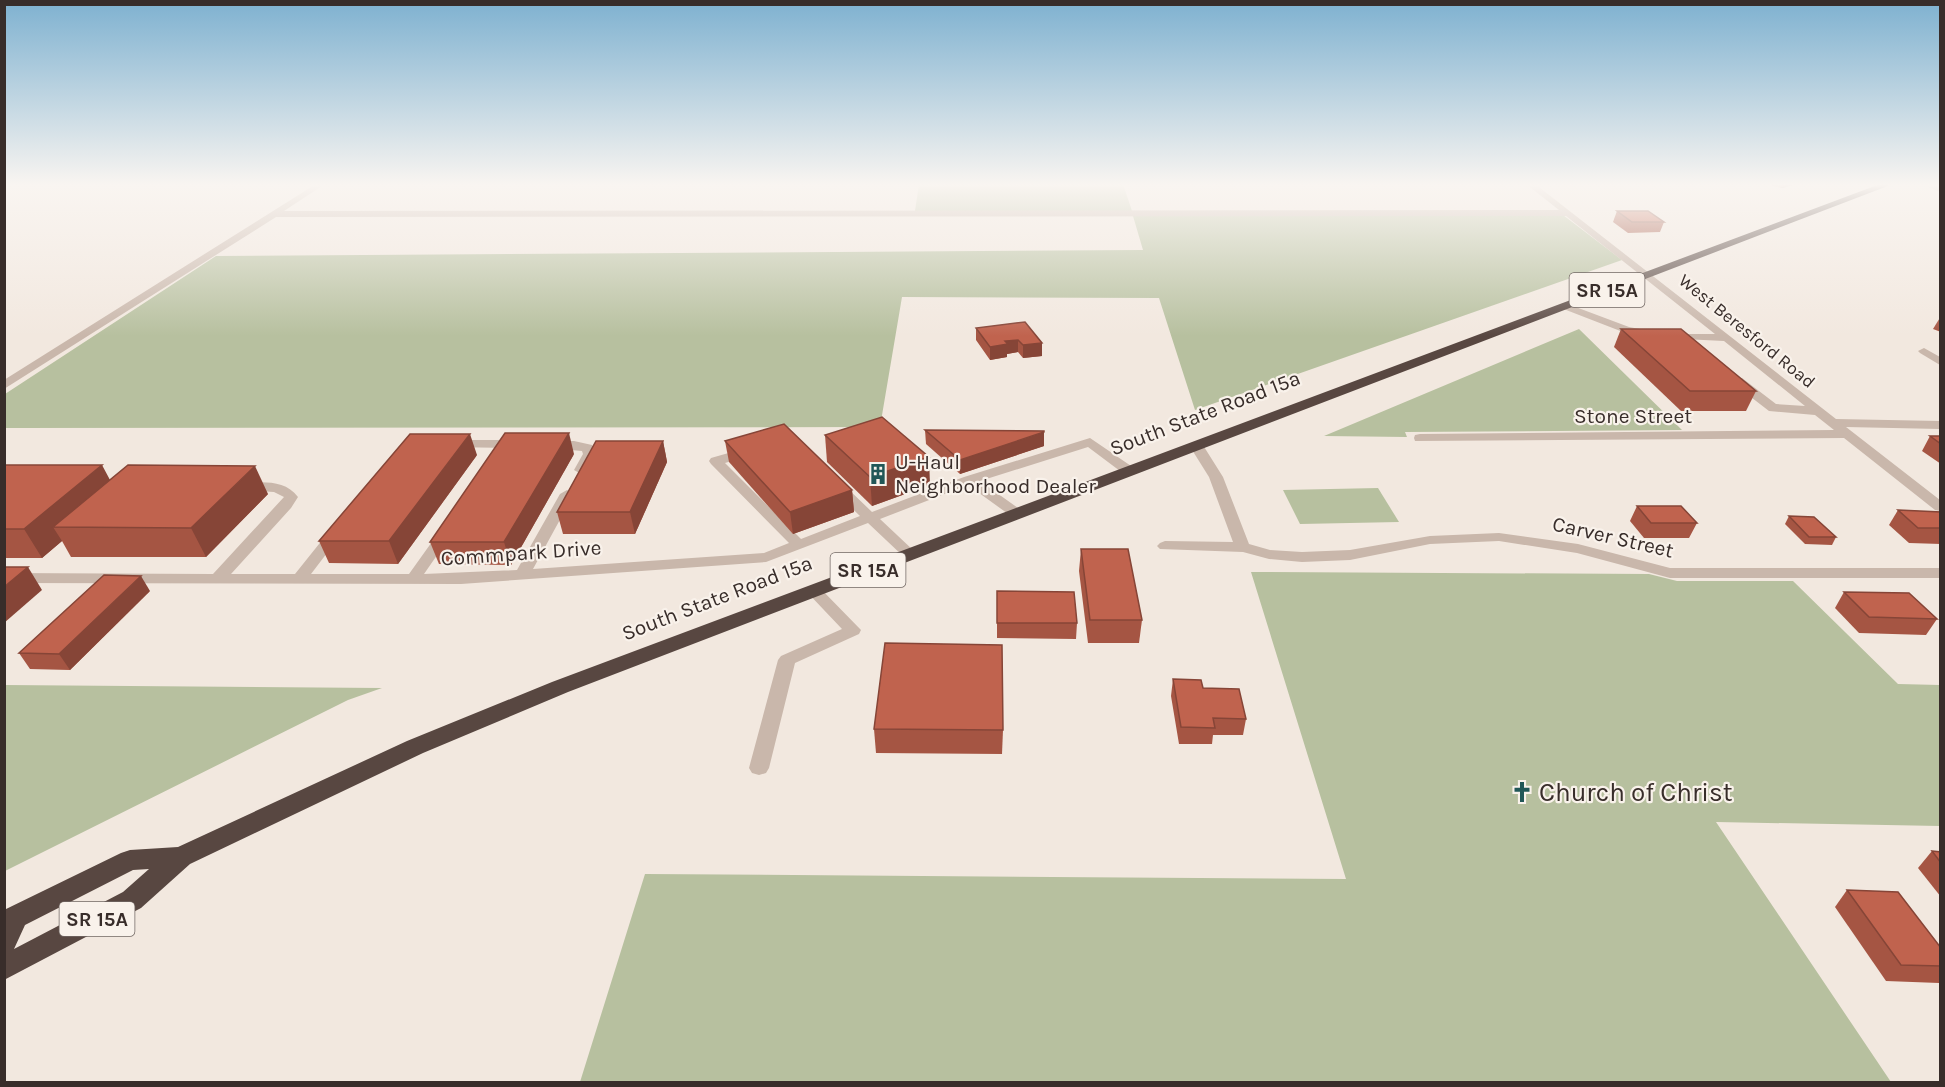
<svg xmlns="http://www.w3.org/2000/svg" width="1945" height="1087" viewBox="0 0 1945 1087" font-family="Karla,sans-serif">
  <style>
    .green { fill: #b7c09f }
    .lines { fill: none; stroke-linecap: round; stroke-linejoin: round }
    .minor { fill: #c9b7ab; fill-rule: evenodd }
    .highway { fill: #584741; fill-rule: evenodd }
    .wall { fill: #a55543 }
    .shaded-wall { fill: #864537 }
    .building { fill: #c0634e; stroke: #864537; stroke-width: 1.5 }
    .labels { text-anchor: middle; stroke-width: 4.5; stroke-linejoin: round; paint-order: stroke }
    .far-street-label { font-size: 18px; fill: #382d2a; stroke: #f9f2eb }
    .shield { fill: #f9f2eb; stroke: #726864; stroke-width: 1.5 }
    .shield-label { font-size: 20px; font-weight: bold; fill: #382d2a }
    .street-label { font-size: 21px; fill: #382d2a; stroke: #f9f2eb }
    .poi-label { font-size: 21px; fill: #382d2a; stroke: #f9f2eb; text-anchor: start }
    .near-poi-label { font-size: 26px; fill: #382d2a; stroke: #f9f2eb; text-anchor: start }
  </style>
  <rect width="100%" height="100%" fill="#f2e8df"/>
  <!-- green -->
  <g class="green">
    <path d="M 919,184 L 1123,184 L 1132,211 L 915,211 Z"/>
    <path d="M 1563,215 L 1622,260 L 1195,410 L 1159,298 L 902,297 L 880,427 L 5,428 L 5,394 L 216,256 L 1143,250 L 1133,216 Z"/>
    <path d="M 1579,329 L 1682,430 L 1405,432 L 1407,437 L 1324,436 Z"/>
    <path d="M 1378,488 L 1399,522 L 1300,524 L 1283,490 Z"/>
    <path d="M 1251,572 L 1649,574 L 1677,581 L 1793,581 L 1898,684 L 1940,685 L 1940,826 L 1716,822 L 1891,1082 L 580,1082 L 645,874 L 1346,879 Z"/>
    <path d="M 5,685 L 382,688 L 348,700 L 5,871 Z"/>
  </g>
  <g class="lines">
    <!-- minor -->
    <g class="minor">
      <path d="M 316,184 L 325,184 L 284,211 L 1559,210 L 1526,184 L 1535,184 L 1836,419 L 1940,421 L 1940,429 L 1846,427 L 1940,500 L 1940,511 L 1935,510 L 1844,438 L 1415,441 L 1414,438 L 1415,435 L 1420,434 L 1834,430 L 1815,415 L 1769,411 L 1734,384 L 1734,378 L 1742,378 L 1776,404 L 1805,406 L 1724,341 L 1683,339 L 1681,337 L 1687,334 L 1715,334 L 1566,216 L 276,217 L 4,389 L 4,380 Z"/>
      <path d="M 1922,184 L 1932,184 L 1940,187 L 1940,192 Z"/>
      <path d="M 1565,303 L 1629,327 L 1645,330 L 1646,332 L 1641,335 L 1623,332 L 1561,308 L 1561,304 Z"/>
      <path d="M 1924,348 L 1940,357 L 1940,365 L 1920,353 L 1918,351 Z"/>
      <path d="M 1090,438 L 1134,468 L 1136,471 L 1134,474 L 1124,474 L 1088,447 L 980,481 L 1021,510 L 1023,513 L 1021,516 L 1011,516 L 968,485 L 880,519 L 914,551 L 917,554 L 909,559 L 904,557 L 868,523 L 766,562 L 461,584 L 4,583 L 4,573 L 213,574 L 284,497 L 274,492 L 240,490 L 238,487 L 240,484 L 245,483 C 264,482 285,480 298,497 L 291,508 L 231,574 L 295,574 L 331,529 L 336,528 L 343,532 L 311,574 L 409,574 L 439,532 L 444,531 L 451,535 L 424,574 L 517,570 L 560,494 L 567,490 L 574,494 L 533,569 L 764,553 L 789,543 L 711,464 L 709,461 L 711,458 L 746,448 L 751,449 L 753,452 L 751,455 L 725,463 L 801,539 L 860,516 L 835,492 L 833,489 L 835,486 L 845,486 L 872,512 L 964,477 Z"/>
      <path d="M 454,440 L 517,440 L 524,444 L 517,448 L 449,447 L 447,444 Z"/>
      <path d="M 553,441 L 574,441 L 592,445 L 597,454 L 586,473 L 581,474 L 574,470 L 583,454 L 582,451 L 548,448 L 546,445 L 548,442 Z"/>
      <path d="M 1196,441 L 1201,442 L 1223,477 L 1249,544 L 1270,550 L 1302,552 L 1350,550 L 1430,536 L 1499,533 L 1578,544 L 1670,568 L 1940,568 L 1940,578 L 1670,578 L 1577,553 L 1499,541 L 1430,544 L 1350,560 L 1302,562 L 1269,559 L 1243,552 L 1160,549 L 1157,546 L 1160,543 L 1165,541 L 1233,542 L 1209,477 L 1189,445 Z"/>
      <path d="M 813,585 L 819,587 L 861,630 L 859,634 L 795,663 L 769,768 L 766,773 L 759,775 L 752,773 L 749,768 L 778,660 L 781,656 L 842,629 L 805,590 Z"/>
    </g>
    <!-- highway -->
    <path class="highway" d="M 1880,184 L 1893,184 L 568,692 L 423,753 L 190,864 L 141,908 L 4,980 L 4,910 L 121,853 L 130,850 L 178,847 L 407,741 L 552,682 ZM 149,869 L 123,892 L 14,949 L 25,925 L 133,870 Z"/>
  </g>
  <!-- wall -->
  <g class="wall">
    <path d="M 1765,184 L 1797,184 L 1782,188 Z"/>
    <path d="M 1617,211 L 1664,222 L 1660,232 L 1628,233 L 1613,222 Z"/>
    <path d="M 1941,316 L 1941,332 L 1933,329 Z"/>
    <path d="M 976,328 L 1042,343 L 1042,356 L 1023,358 L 1018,352 L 1007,354 L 1007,357 L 990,360 L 976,340 Z"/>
    <path d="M 1621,329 L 1756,391 L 1746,411 L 1681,411 L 1614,347 Z"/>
    <path d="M 925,430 L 1044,446 L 960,474 L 926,444 Z"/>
    <path d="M 825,435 L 930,485 L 872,506 L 827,462 Z"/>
    <path d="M 1930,436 L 1941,436 L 1941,464 L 1922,451 Z"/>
    <path d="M 663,441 L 667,462 L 635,534 L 563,534 L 557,512 Z"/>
    <path d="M 725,441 L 852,490 L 854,512 L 793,534 L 729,462 Z"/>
    <path d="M 574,454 L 511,565 L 439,564 L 430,542 Z"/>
    <path d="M 477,455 L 398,564 L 329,563 L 319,541 Z"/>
    <path d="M 4,465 L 110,480 L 268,494 L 206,557 L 71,557 L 62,541 L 42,558 L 4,558 Z"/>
    <path d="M 1637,506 L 1697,523 L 1689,538 L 1644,538 L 1630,521 Z"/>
    <path d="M 1898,510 L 1941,512 L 1941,544 L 1909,543 L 1889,525 Z"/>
    <path d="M 1789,516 L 1836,537 L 1832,545 L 1805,544 L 1785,524 Z"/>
    <path d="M 1081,549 L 1142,620 L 1139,643 L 1088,643 L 1079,571 Z"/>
    <path d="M 150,591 L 70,670 L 30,669 L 19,653 Z"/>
    <path d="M 997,591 L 1077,623 L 1076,639 L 997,638 Z"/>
    <path d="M 1844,592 L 1937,619 L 1926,635 L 1859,633 L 1835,608 Z"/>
    <path d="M 1173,679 L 1203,688 L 1246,719 L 1243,735 L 1213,735 L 1212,744 L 1179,744 L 1171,696 Z"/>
    <path d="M 874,729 L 1003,730 L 1002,754 L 876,753 Z"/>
    <path d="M 1932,851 L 1941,852 L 1941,897 L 1918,868 Z"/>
    <path d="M 1847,890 L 1941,948 L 1941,982 L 1939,983 L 1886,981 L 1835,907 Z"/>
  </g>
  <!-- shaded-wall -->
  <g class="shaded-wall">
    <path d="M 1784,184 L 1797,184 L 1782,188 Z"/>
    <path d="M 1018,340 L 1018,352 L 1007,354 L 1007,357 L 990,360 L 990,347 L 1005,341 Z"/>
    <path d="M 1042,343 L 1042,356 L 1023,358 L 1023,345 Z"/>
    <path d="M 1044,432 L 1044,446 L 960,474 L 960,460 Z"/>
    <path d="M 569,433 L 574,454 L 511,565 L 504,542 Z"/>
    <path d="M 470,434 L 477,455 L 398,564 L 389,541 Z"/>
    <path d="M 663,441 L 667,462 L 635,534 L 630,512 Z"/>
    <path d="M 929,457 L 930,485 L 872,506 L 870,477 Z"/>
    <path d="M 102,465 L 117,493 L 53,527 L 62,541 L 42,558 L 24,529 Z"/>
    <path d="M 255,466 L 268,494 L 206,557 L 191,528 Z"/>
    <path d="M 852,490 L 854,512 L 793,534 L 790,512 Z"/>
    <path d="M 28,567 L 42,590 L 4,623 L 4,587 Z"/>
    <path d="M 141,576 L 150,591 L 70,670 L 59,654 Z"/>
  </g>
  <!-- building -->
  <g class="building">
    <path d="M 1617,211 L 1648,211 L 1664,222 L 1632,222 Z"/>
    <path d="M 1025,322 L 1042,343 L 1023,345 L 1018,340 L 1005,341 L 1008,344 L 990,347 L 976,328 Z"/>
    <path d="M 1621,329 L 1681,329 L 1756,391 L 1690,391 Z"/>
    <path d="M 882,417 L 929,457 L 870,477 L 825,435 Z"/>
    <path d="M 784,424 L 852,490 L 790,512 L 725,441 Z"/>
    <path d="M 925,430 L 1044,431 L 1044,432 L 960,460 Z"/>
    <path d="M 505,433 L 569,433 L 504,542 L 430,542 Z"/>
    <path d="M 410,434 L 470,434 L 389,541 L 319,541 Z"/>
    <path d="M 1930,436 L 1941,436 L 1941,444 Z"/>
    <path d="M 596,441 L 663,441 L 630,512 L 557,512 Z"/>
    <path d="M 4,465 L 102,465 L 24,529 L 4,529 Z"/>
    <path d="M 128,465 L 255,466 L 191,528 L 53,527 Z"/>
    <path d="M 1637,506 L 1681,506 L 1697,523 L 1651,523 Z"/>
    <path d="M 1898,510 L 1941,512 L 1941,528 L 1918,528 Z"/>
    <path d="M 1789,516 L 1814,517 L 1836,537 L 1809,537 Z"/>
    <path d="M 1081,549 L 1128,549 L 1142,620 L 1090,620 Z"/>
    <path d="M 4,567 L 28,567 L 4,587 Z"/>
    <path d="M 104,575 L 141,576 L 59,654 L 19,653 Z"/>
    <path d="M 997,591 L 1074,592 L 1077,623 L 997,623 Z"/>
    <path d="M 1844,592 L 1909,593 L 1937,619 L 1869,617 Z"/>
    <path d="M 885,643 L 1002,645 L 1003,730 L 874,729 Z"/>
    <path d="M 1173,679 L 1201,680 L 1203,688 L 1239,689 L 1246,719 L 1213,718 L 1215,728 L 1181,727 Z"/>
    <path d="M 1932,851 L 1941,852 L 1941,863 Z"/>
    <path d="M 1847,890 L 1898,892 L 1941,948 L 1941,966 L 1901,965 Z"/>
  </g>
  <!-- sky -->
  <linearGradient id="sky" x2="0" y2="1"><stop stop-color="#7eb1d0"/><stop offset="0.55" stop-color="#f9f5f1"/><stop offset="1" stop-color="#f9f5f1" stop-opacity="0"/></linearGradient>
  <rect width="1945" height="336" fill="url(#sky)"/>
  <!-- icons -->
  <defs>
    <symbol id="building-bare" viewBox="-9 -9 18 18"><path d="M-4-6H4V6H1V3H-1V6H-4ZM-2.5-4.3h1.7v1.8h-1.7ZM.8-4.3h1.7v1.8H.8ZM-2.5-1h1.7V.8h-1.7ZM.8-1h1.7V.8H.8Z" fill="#215757" stroke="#f9f2eb" stroke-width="2.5" paint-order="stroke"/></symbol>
    <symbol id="church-bare" viewBox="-9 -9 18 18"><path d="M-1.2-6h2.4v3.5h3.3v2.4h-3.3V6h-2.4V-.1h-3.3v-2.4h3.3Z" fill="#215757" stroke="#f9f2eb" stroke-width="2.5" paint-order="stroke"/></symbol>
  </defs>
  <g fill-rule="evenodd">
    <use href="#building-bare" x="863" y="459" width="30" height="30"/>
    <use href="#church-bare" x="1507" y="777" width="30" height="30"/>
  </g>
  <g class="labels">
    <!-- far-street labels -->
    <g class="far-street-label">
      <text transform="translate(1747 331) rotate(39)" y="6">West Beresford Road</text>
    </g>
    <!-- shield labels -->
    <g class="shield">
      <rect x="1569.5" y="273" width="75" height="34" rx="4.5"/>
      <rect x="830.5" y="553" width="75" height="34" rx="4.5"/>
      <rect x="59.5" y="902" width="75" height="34" rx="4.5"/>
    </g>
    <g class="shield-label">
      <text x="1607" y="297">SR 15A</text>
      <text x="868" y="577">SR 15A</text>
      <text x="97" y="926">SR 15A</text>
    </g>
    <!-- street labels -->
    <g class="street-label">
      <text transform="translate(1205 413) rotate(-21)" y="7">South State Road 15a</text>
      <text x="1633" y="423">Stone Street</text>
      <text transform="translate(1613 537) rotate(13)" y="7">Carver Street</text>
      <text transform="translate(521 553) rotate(-4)" y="7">Commpark Drive</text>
      <text transform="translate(717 598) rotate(-21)" y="7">South State Road 15a</text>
    </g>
    <!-- poi labels -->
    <g class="poi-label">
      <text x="895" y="469">U-Haul<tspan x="895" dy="24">Neighborhood Dealer</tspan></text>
    </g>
    <!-- near-poi labels -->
    <g class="near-poi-label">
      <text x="1539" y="801">Church of Christ</text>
    </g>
  </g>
  <!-- border -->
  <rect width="1945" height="1087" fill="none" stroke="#382d2a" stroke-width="12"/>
</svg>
